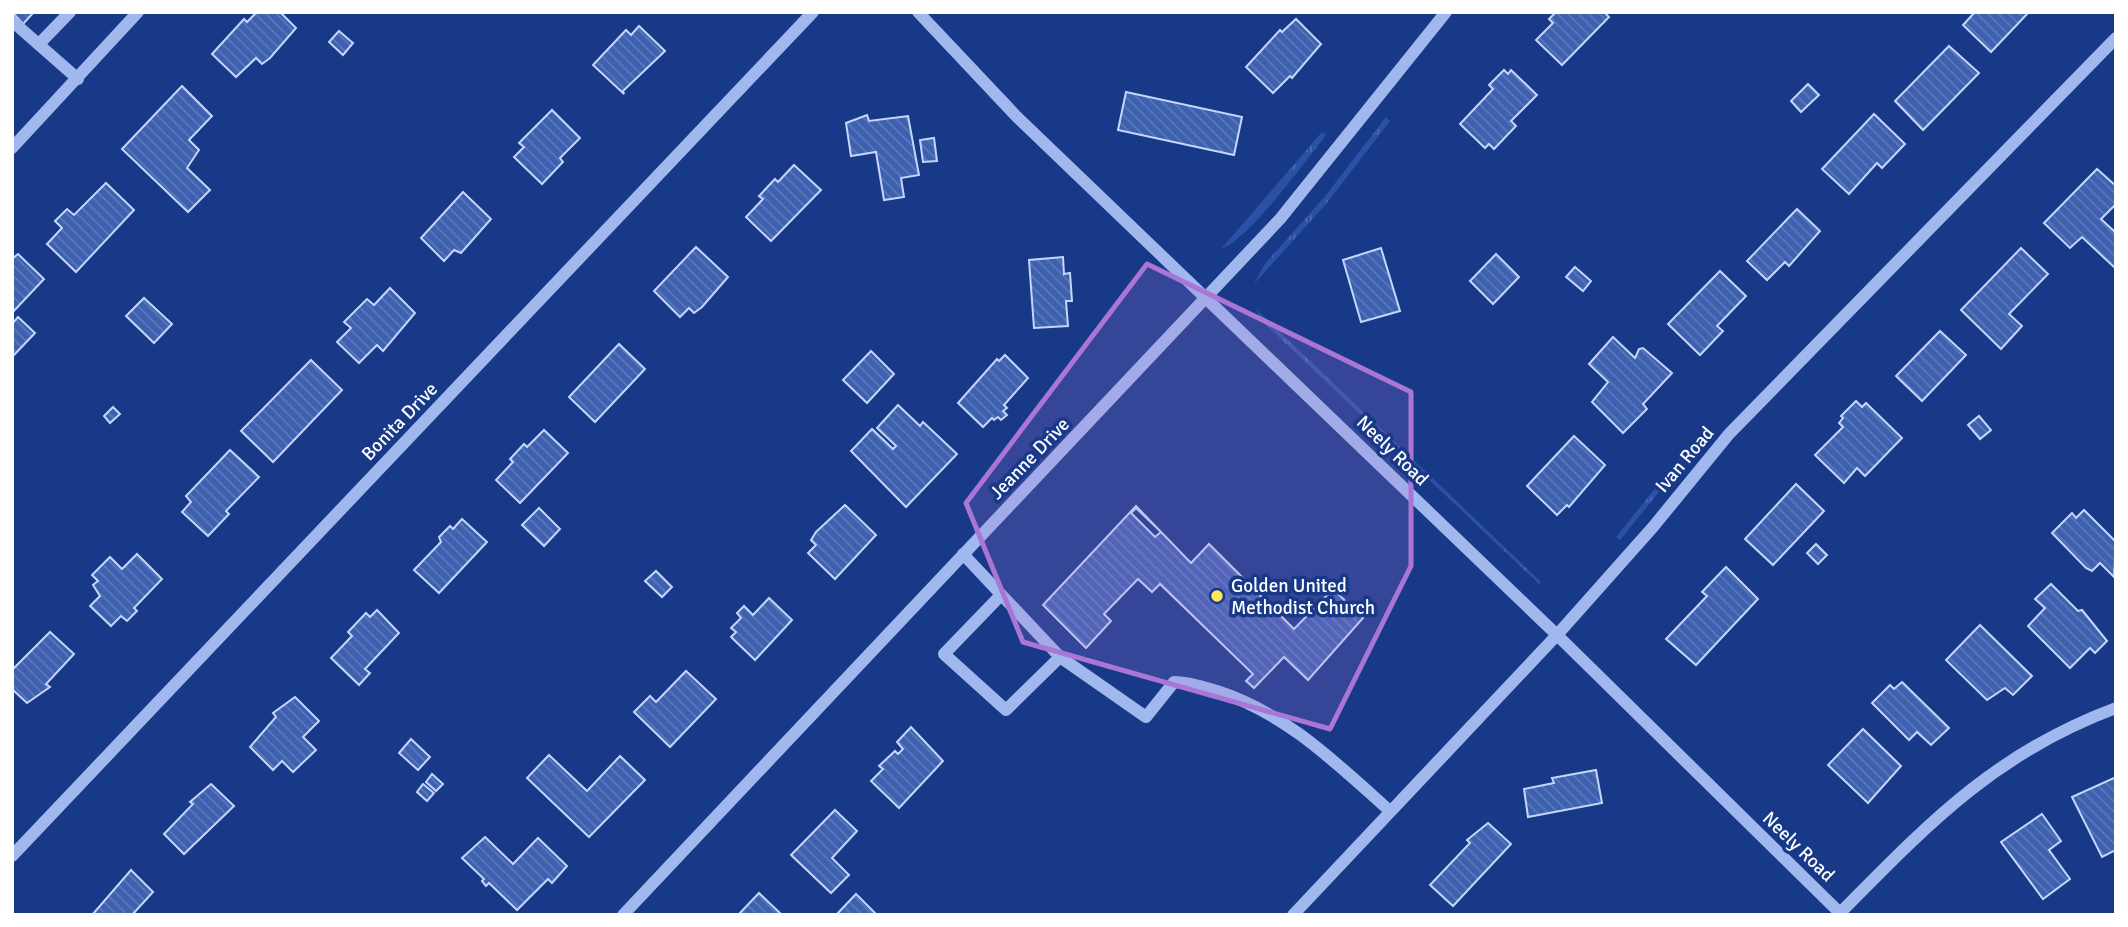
<svg xmlns="http://www.w3.org/2000/svg" width="2128" height="927" viewBox="0 0 2128 927" font-family="Signika,sans-serif">
  <style>
    .grass { fill: url(#grass-tufts) }
    .building { fill: url(#building-back-hatch); stroke: #c5d6fa; stroke-width: 2; fill-rule: evenodd }
    .lines { fill: none; stroke-linecap: round; stroke-linejoin: round }
    .minor { stroke: #a0b8ed; stroke-width: 12 }
    .marked { fill: #a976d5; fill-opacity: 0.2; stroke: #a976d5; stroke-width: 5; stroke-linejoin: round }
    .poi-dot { fill: #ffe75c; stroke: #183988; stroke-width: 2.5 }
    .labels { text-anchor: middle; stroke-width: 7; stroke-linejoin: round; paint-order: stroke }
    .street-label { font-size: 19px; fill: #fff; stroke: #183988 }
    .poi-label { font-size: 19px; fill: #fff; stroke: #183988; text-anchor: start }
  </style>
  <defs>
    <pattern id="grass-tufts" width="24" height="20" patternUnits="userSpaceOnUse" patternTransform="scale(1.75)"><rect width="24" height="20" fill="#2b51a6"/><path d="M3 7l-1-3M5 7V3M7 7l1-3M15 17l-1-3M17 17v-4M19 17l1-3" fill="none" stroke="#4b6bb3"/></pattern>
    <pattern id="building-back-hatch" width="6" height="6" patternUnits="userSpaceOnUse" patternTransform="scale(1.75)"><rect width="6" height="6" fill="#3d60af"/><path d="M-1 5l2 2M0 0l6 6M5-1l2 2" fill="none" stroke="#5a78bb"/></pattern>
  </defs>
  <rect width="100%" height="100%" fill="#183988"/>
  <!-- grass -->
  <g class="grass">
    <path d="M 1386,117 L 1390,121 L 1326,204 L 1254,284 L 1264,265 L 1326,195 Z"/>
    <path d="M 1322,132 L 1326,135 C 1305,162 1249,239 1221,249 Z"/>
    <path d="M 1256,309 L 1540,581 L 1540,585 L 1262,321 Z"/>
    <path d="M 1703,429 L 1707,433 L 1620,540 L 1616,537 Z"/>
  </g>
  <!-- building -->
  <g class="building">
    <path d="M 12,12 L 34,12 L 23,24 Z"/>
    <path d="M 257,12 L 280,12 L 296,28 L 270,58 L 262,64 L 256,58 L 236,77 L 212,54 L 244,19 L 247,22 Z"/>
    <path d="M 1556,12 L 1604,12 L 1609,17 L 1562,65 L 1536,40 L 1553,23 L 1549,19 Z"/>
    <path d="M 1975,12 L 2029,12 L 1991,52 L 1963,25 Z"/>
    <path d="M 1296,19 L 1321,44 L 1292,78 L 1290,76 L 1273,93 L 1246,67 L 1280,30 L 1282,32 Z"/>
    <path d="M 639,26 L 665,51 L 623,91 L 624,94 L 593,65 L 626,30 L 631,35 Z"/>
    <path d="M 339,31 L 353,43 L 343,55 L 329,42 Z"/>
    <path d="M 1949,46 L 1979,73 L 1923,130 L 1895,101 Z"/>
    <path d="M 1504,70 L 1508,74 L 1511,70 L 1537,95 L 1511,121 L 1516,126 L 1494,149 L 1489,144 L 1485,148 L 1460,124 L 1493,89 L 1489,85 Z"/>
    <path d="M 1808,84 L 1819,95 L 1801,112 L 1791,101 Z"/>
    <path d="M 182,86 L 212,116 L 189,140 L 199,150 L 187,168 L 210,190 L 188,212 L 122,149 Z"/>
    <path d="M 1126,92 L 1242,117 L 1234,155 L 1118,130 Z"/>
    <path d="M 552,110 L 580,138 L 560,158 L 563,162 L 542,184 L 514,157 L 524,147 L 519,143 Z"/>
    <path d="M 1874,114 L 1905,144 L 1882,168 L 1877,163 L 1849,194 L 1822,169 Z"/>
    <path d="M 867,115 L 869,121 L 908,116 L 919,175 L 901,178 L 904,197 L 884,200 L 876,152 L 851,156 L 846,123 Z"/>
    <path d="M 934,138 L 937,161 L 923,162 L 920,140 Z"/>
    <path d="M 794,165 L 821,190 L 771,241 L 746,217 L 763,199 L 759,196 L 775,179 L 778,182 Z"/>
    <path d="M 2097,169 L 2116,186 L 2116,204 L 2101,219 L 2116,233 L 2116,269 L 2082,237 L 2070,248 L 2044,223 Z"/>
    <path d="M 106,183 L 134,210 L 76,272 L 47,244 L 62,228 L 55,221 L 67,209 L 74,215 Z"/>
    <path d="M 463,192 L 491,219 L 461,253 L 454,250 L 444,261 L 421,238 Z"/>
    <path d="M 1797,209 L 1820,231 L 1789,266 L 1785,262 L 1767,280 L 1747,261 Z"/>
    <path d="M 696,247 L 728,277 L 702,307 L 694,313 L 689,308 L 680,317 L 654,291 Z"/>
    <path d="M 1381,248 L 1400,311 L 1361,322 L 1343,260 Z"/>
    <path d="M 2021,248 L 2048,274 L 2009,314 L 2022,326 L 2001,349 L 1961,310 Z"/>
    <path d="M 18,254 L 44,279 L 12,313 L 12,259 Z"/>
    <path d="M 1496,254 L 1519,277 L 1493,304 L 1470,281 Z"/>
    <path d="M 1063,257 L 1064,274 L 1070,273 L 1072,301 L 1066,301 L 1068,326 L 1034,328 L 1029,260 Z"/>
    <path d="M 1575,267 L 1591,281 L 1583,291 L 1566,277 Z"/>
    <path d="M 1720,271 L 1746,296 L 1717,326 L 1723,331 L 1700,355 L 1668,324 Z"/>
    <path d="M 390,288 L 415,313 L 383,351 L 377,345 L 359,363 L 337,342 L 351,328 L 344,322 L 367,299 L 374,305 Z"/>
    <path d="M 144,298 L 172,324 L 154,343 L 126,316 Z"/>
    <path d="M 18,317 L 35,333 L 13,356 L 12,324 Z"/>
    <path d="M 1940,331 L 1966,355 L 1922,401 L 1896,376 Z"/>
    <path d="M 1613,337 L 1635,358 L 1639,349 L 1643,348 L 1672,373 L 1643,404 L 1647,409 L 1623,433 L 1592,402 L 1608,382 L 1589,364 Z"/>
    <path d="M 619,344 L 645,369 L 595,422 L 569,397 Z"/>
    <path d="M 871,351 L 894,374 L 867,403 L 843,380 Z"/>
    <path d="M 1005,355 L 1028,378 L 1004,405 L 1007,408 L 1003,411 L 1007,415 L 1001,420 L 998,417 L 994,420 L 992,418 L 983,427 L 958,403 L 997,359 L 999,361 Z"/>
    <path d="M 311,360 L 342,390 L 273,462 L 241,431 Z"/>
    <path d="M 1856,401 L 1862,407 L 1866,403 L 1902,438 L 1865,476 L 1857,468 L 1844,483 L 1815,455 L 1843,427 L 1839,423 L 1843,418 L 1841,416 Z"/>
    <path d="M 898,405 L 920,426 L 923,422 L 957,454 L 906,507 L 851,451 L 872,429 L 893,449 L 896,446 L 877,428 Z"/>
    <path d="M 113,407 L 120,414 L 110,423 L 104,416 Z"/>
    <path d="M 1979,416 L 1991,430 L 1980,439 L 1968,425 Z"/>
    <path d="M 544,430 L 568,453 L 520,503 L 496,480 L 513,462 L 510,459 L 524,444 L 527,447 Z"/>
    <path d="M 1574,436 L 1605,465 L 1569,507 L 1567,505 L 1557,515 L 1527,486 Z"/>
    <path d="M 230,450 L 259,477 L 226,511 L 229,514 L 208,536 L 182,512 L 191,502 L 186,496 Z"/>
    <path d="M 1796,484 L 1824,511 L 1773,565 L 1745,539 Z"/>
    <path d="M 845,505 L 876,535 L 835,579 L 808,553 L 816,545 L 811,540 L 816,532 Z"/>
    <path d="M 1136,506 L 1191,563 L 1209,544 L 1294,629 L 1333,589 L 1363,618 L 1308,680 L 1284,657 L 1254,688 L 1246,681 L 1253,674 L 1160,584 L 1152,592 L 1138,579 L 1104,614 L 1111,621 L 1086,648 L 1043,605 ZM 1136,508 L 1161,532 L 1155,537 L 1131,513 Z"/>
    <path d="M 539,508 L 560,529 L 544,546 L 522,525 Z"/>
    <path d="M 2084,510 L 2116,542 L 2114,577 L 2100,563 L 2092,571 L 2086,568 L 2052,533 L 2072,513 L 2076,518 Z"/>
    <path d="M 462,519 L 487,542 L 439,593 L 414,570 L 441,542 L 439,537 L 450,526 L 453,529 Z"/>
    <path d="M 1816,544 L 1827,555 L 1818,564 L 1807,553 Z"/>
    <path d="M 137,554 L 162,579 L 134,608 L 137,611 L 127,621 L 121,616 L 111,626 L 90,606 L 100,596 L 93,585 L 98,581 L 92,575 L 110,557 L 122,569 Z"/>
    <path d="M 1726,567 L 1758,599 L 1696,665 L 1666,639 L 1707,596 L 1702,592 Z"/>
    <path d="M 656,571 L 672,587 L 662,597 L 645,581 Z"/>
    <path d="M 2051,584 L 2078,611 L 2082,610 L 2107,641 L 2095,653 L 2090,648 L 2070,668 L 2028,626 L 2045,608 L 2035,599 Z"/>
    <path d="M 769,598 L 792,620 L 755,660 L 731,637 L 736,632 L 731,628 L 741,618 L 737,613 L 744,606 L 753,615 Z"/>
    <path d="M 377,610 L 399,633 L 365,669 L 370,673 L 359,685 L 331,658 L 352,636 L 348,632 L 366,613 L 370,617 Z"/>
    <path d="M 1980,625 L 2032,676 L 2013,695 L 2005,688 L 1987,700 L 1946,660 Z"/>
    <path d="M 50,632 L 74,654 L 46,684 L 50,687 L 27,703 L 12,689 L 12,670 Z"/>
    <path d="M 686,671 L 716,699 L 670,747 L 634,712 L 650,696 L 656,702 Z"/>
    <path d="M 1902,682 L 1949,728 L 1931,745 L 1917,732 L 1909,740 L 1872,703 L 1890,685 L 1894,689 Z"/>
    <path d="M 295,697 L 319,721 L 303,737 L 316,750 L 293,772 L 282,761 L 273,770 L 250,747 L 276,717 L 273,713 Z"/>
    <path d="M 911,727 L 943,761 L 899,808 L 871,781 L 883,769 L 879,766 L 895,751 L 898,754 L 903,749 L 897,742 Z"/>
    <path d="M 1863,729 L 1901,766 L 1868,803 L 1828,765 Z"/>
    <path d="M 411,739 L 430,757 L 418,770 L 399,753 Z"/>
    <path d="M 549,755 L 587,791 L 620,756 L 645,780 L 589,837 L 527,778 Z"/>
    <path d="M 1596,770 L 1602,803 L 1528,817 L 1524,789 L 1554,783 L 1552,778 Z"/>
    <path d="M 432,774 L 443,784 L 436,791 L 426,782 Z"/>
    <path d="M 2116,777 L 2116,850 L 2102,857 L 2072,797 Z"/>
    <path d="M 211,784 L 234,806 L 184,854 L 164,834 L 193,804 L 190,802 Z"/>
    <path d="M 423,784 L 434,793 L 427,801 L 417,792 Z"/>
    <path d="M 835,810 L 857,831 L 832,858 L 849,875 L 831,893 L 791,855 Z"/>
    <path d="M 2042,814 L 2061,841 L 2049,850 L 2070,879 L 2043,899 L 2001,842 Z"/>
    <path d="M 1488,823 L 1511,844 L 1453,906 L 1430,885 L 1470,843 L 1467,840 Z"/>
    <path d="M 485,837 L 513,864 L 538,838 L 567,866 L 552,883 L 548,879 L 517,910 L 489,883 L 486,886 L 482,881 L 484,879 L 462,858 Z"/>
    <path d="M 131,870 L 153,892 L 132,915 L 92,915 Z"/>
    <path d="M 759,893 L 782,915 L 738,915 Z"/>
    <path d="M 856,894 L 877,915 L 836,915 Z"/>
  </g>
  <g class="lines">
    <!-- minor -->
    <g class="minor">
      <path d="M 918,12 L 1016,116 L 1557,635 L 1842,915"/>
      <path d="M 12,21 L 78,79"/>
      <path d="M 39,44 L 70,12"/>
      <path d="M 12,148 L 138,12"/>
      <path d="M 963,554 L 1060,657 L 1006,710 L 944,654 L 1001,595"/>
      <path d="M 1060,657 L 1146,717 L 1174,682 C 1189,682 1203,687 1217,691 C 1286,713 1337,764 1390,811"/>
      <path d="M 12,856 L 813,12"/>
      <path d="M 1840,913 C 1928,824 1995,753 2116,708"/>
      <path d="M 623,915 L 1280,219 L 1446,12"/>
      <path d="M 1293,915 L 1557,635 L 1653,527 L 1729,434 L 2116,38"/>
    </g>
  </g>
  <!-- marked area -->
  <path class="marked" d="M 1147,264 L 1411,392 L 1411,566 L 1330,729 L 1023,642 L 966,503 Z"/>
  <!-- markers -->
  <circle class="poi-dot" cx="1217" cy="596" r="7"/>
  <g class="labels">
    <!-- street labels -->
    <g class="street-label">
      <text transform="translate(399 421) rotate(-46)" y="7">Bonita Drive</text>
      <text transform="translate(1393 450) rotate(44)" y="7">Neely Road</text>
      <text transform="translate(1029 458) rotate(-46)" y="7">Jeanne Drive</text>
      <text transform="translate(1684 459) rotate(-50)" y="7">Ivan Road</text>
      <text transform="translate(1799 846) rotate(44)" y="7">Neely Road</text>
    </g>
    <!-- poi labels -->
    <g class="poi-label">
      <text x="1231" y="592">Golden United<tspan x="1231" dy="22">Methodist Church</tspan></text>
    </g>
  </g>
  <!-- border -->
  <rect width="2128" height="927" fill="none" stroke="#ffffff" stroke-width="28"/>
</svg>
